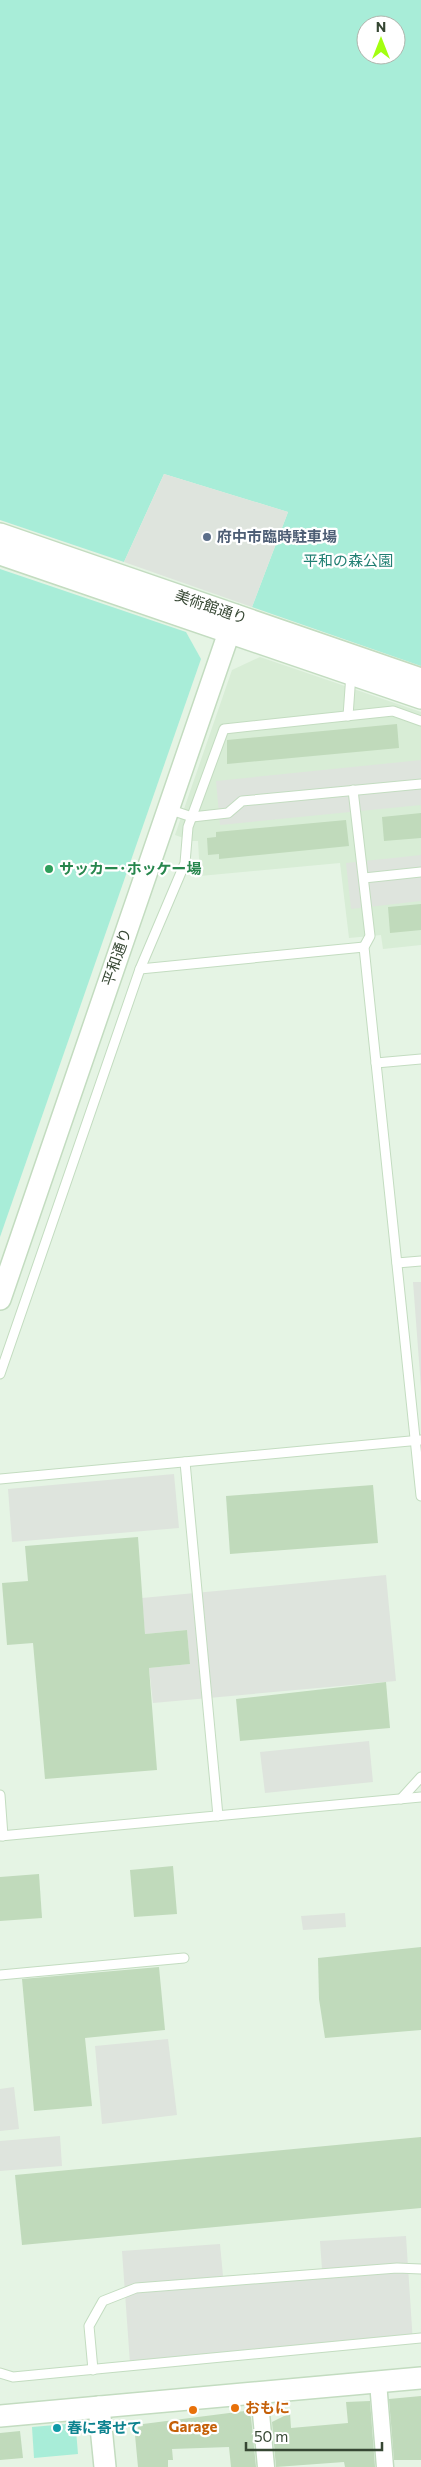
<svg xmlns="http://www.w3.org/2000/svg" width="421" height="2467" viewBox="0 0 421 2467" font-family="Commissioner,'Noto Sans JP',sans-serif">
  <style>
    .residential { fill: #d8edd6 }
    .green { fill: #a8edd8; fill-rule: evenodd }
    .parking { fill: #dee4dd }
    .building { fill: #c0dabb }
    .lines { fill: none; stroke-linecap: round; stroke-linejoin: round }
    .service-casing { stroke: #c3dcc0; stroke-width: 11 }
    .minor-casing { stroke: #c3dcc0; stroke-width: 19 }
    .tertiary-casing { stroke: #c3dcc0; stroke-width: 24 }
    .service { stroke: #fff; stroke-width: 9 }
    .minor { stroke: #fff; stroke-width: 16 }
    .tertiary { stroke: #fff; stroke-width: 21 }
    .service-dot { fill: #5c6f8a; stroke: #fff; stroke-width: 2 }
    .leisure-dot { fill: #2e9e5b; stroke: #fff; stroke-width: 2 }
    .food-dot { fill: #e8710a; stroke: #fff; stroke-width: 2 }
    .culture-dot { fill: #0f9aa8; stroke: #fff; stroke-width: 2 }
    .labels { text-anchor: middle; stroke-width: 4.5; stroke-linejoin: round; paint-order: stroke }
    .service-label { font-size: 15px; font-weight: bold; fill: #4e5e75; stroke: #fff; text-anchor: start }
    .park-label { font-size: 15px; fill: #207f72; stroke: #fff }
    .street-label { font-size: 15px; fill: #364733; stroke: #fff }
    .leisure-label { font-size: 15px; font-weight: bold; fill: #27864d; stroke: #fff; text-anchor: start }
    .food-label { font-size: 15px; font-weight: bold; fill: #c56008; stroke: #fff; text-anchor: start }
    .culture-label { font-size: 15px; font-weight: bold; fill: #0d838f; stroke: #fff; text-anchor: start }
  </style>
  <rect width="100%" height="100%" fill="#e5f4e4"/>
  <!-- residential -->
  <path class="residential" d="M 260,657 L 421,712 L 421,945 L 383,949 L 381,935 L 349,938 L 340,863 L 200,876 L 198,841 L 192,841 L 175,835 L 232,670 Z"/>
  <!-- green -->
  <g class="green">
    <path d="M 0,0 L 421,0 L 421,666 L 252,607 L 288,512 L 164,474 L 124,562 L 0,520 ZM 366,25 L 396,25 L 396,55 L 366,55 Z"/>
    <path d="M 0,569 L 186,632 L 201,659 L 0,1237 Z"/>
    <path d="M 67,2424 L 76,2430 L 78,2454 L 34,2458 L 32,2427 Z"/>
  </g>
  <!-- parking -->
  <g class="parking">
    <path d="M 164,474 L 288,512 L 252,607 L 124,562 Z"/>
    <path d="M 421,760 L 421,805 L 220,825 L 216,781 Z"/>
    <path d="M 421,855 L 421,901 L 351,909 L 346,863 Z"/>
    <path d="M 413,1282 L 421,1282 L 421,1388 Z"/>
    <path d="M 174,1474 L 179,1528 L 12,1542 L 8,1489 Z"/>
    <path d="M 386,1575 L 396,1681 L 153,1703 L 149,1668 L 190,1664 L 187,1630 L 145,1634 L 142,1598 Z"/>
    <path d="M 369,1741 L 373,1782 L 265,1793 L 260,1752 Z"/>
    <path d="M 345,1913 L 346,1927 L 303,1930 L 301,1916 Z"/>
    <path d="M 168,2039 L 177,2115 L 102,2124 L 95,2046 Z"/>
    <path d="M 14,2087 L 19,2129 L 0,2131 L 0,2089 Z"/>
    <path d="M 60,2136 L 62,2166 L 0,2171 L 0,2141 Z"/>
    <path d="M 406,2236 L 413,2343 L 130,2363 L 122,2251 L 220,2244 L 223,2276 L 322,2269 L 320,2241 Z"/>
  </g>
  <!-- building -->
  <g class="building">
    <path d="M 397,724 L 399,748 L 227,764 L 227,740 Z"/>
    <path d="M 421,813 L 421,838 L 384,841 L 382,817 Z"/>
    <path d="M 346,820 L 349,846 L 219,859 L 219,854 L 208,855 L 207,838 L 216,837 L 216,832 Z"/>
    <path d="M 421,904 L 421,930 L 390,933 L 388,907 Z"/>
    <path d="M 373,1485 L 378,1543 L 230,1554 L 226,1496 Z"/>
    <path d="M 138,1537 L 145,1634 L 187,1630 L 190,1664 L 149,1668 L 157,1770 L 45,1779 L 33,1643 L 7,1645 L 2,1583 L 28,1581 L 25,1546 Z"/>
    <path d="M 386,1682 L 390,1728 L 240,1741 L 236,1699 Z"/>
    <path d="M 173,1866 L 177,1914 L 134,1917 L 130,1870 Z"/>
    <path d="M 39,1874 L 42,1918 L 0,1921 L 0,1877 Z"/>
    <path d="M 421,1947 L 421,2030 L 325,2038 L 319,1999 L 318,1958 Z"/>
    <path d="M 159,1967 L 165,2030 L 85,2038 L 92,2106 L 34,2111 L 22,1979 Z"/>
    <path d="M 421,2137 L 421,2208 L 22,2245 L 15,2175 Z"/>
    <path d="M 421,2396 L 421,2460 L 394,2460 L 389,2399 Z"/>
    <path d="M 370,2401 L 375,2467 L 345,2467 L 344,2462 L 276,2467 L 272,2422 L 290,2413 L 291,2428 L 348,2423 L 346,2402 Z"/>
    <path d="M 245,2411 L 251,2417 L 256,2467 L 231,2467 L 229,2447 L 172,2449 L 173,2460 L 168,2460 L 168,2467 L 138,2467 L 135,2435 L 139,2435 L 138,2427 L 143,2426 L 143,2424 Z"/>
    <path d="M 20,2431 L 23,2458 L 0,2460 L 0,2433 Z"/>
  </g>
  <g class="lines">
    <defs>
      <g id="service">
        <path d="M 348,716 L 351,674"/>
        <path d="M 353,790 L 370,936 L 364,947 L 421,1496"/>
        <path d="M 168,809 L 192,817 L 228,813 L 242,801 L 421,784"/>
        <path d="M 364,878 L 421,872"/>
        <path d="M 140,969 L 364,947"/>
        <path d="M 376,1063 L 421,1059"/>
        <path d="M 397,1263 L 421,1261"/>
        <path d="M 0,1374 L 140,969 L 185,863 L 188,827 L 224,729 L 393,711 L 421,721"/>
        <path d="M 185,1462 L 218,1816"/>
        <path d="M 0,1479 L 421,1440"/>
        <path d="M 0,1795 L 3,1836"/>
        <path d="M 401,1799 L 421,1777"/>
        <path d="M 0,1836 L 421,1797"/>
        <path d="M 0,1975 L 184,1958"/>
        <path d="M 93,2370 L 89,2326 L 103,2301 L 136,2288 L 397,2268 L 421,2269"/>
        <path d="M 0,2373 L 13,2377 L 421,2338"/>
      </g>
      <g id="minor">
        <path d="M 378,2382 L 385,2467"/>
        <path d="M 259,2392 L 266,2467"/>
      </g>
      <g id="tertiary">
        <path d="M 0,534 L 421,679"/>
        <path d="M 0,554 L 421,698"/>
        <path d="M 0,1299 L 235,615"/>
        <path d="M 99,2407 L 105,2467"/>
        <path d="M 0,2416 L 421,2378"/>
      </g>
    </defs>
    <!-- service casing -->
    <use href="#service" class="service-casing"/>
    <!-- minor casing -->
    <use href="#minor" class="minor-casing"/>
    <!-- tertiary casing -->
    <use href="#tertiary" class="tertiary-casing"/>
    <!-- service -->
    <use href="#service" class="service"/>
    <!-- minor -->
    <use href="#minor" class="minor"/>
    <!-- tertiary -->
    <use href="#tertiary" class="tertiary"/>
  </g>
  <!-- markers -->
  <circle class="service-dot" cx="207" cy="537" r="5"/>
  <circle class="leisure-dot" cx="49" cy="869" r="5"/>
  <g class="food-dot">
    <circle cx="235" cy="2408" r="5"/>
    <circle cx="193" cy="2410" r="5"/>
  </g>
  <circle class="culture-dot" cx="57" cy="2428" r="5"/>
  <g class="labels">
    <!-- service labels -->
    <g class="service-label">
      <text x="217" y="542">府中市臨時駐車場</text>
    </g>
    <!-- park labels -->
    <g class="park-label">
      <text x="348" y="566">平和の森公園</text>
    </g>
    <!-- street labels -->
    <g class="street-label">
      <text transform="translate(211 607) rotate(19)" y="5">美術館通り</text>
      <text transform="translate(117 957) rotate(-71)" y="5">平和通り</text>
    </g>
    <!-- leisure labels -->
    <g class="leisure-label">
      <text x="59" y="874">サッカー･ホッケー場</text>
    </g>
    <!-- food labels -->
    <g class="food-label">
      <text x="245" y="2413">おもに</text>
      <text x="193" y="2432" text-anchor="middle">Garage</text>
    </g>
    <!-- culture labels -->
    <g class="culture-label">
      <text x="67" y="2433">春に寄せて</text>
    </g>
  </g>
  <!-- north arrow -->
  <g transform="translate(381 40)"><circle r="24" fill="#ffffff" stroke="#afb5ad"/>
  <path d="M0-4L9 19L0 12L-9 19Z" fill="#a3ff10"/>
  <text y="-8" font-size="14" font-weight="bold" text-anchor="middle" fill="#364733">N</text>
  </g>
  <!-- scale -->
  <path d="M246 2442v8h136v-8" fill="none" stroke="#364733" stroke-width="2.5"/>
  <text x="254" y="2442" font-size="15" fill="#364733" stroke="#ffffff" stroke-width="4" paint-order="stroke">50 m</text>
</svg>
